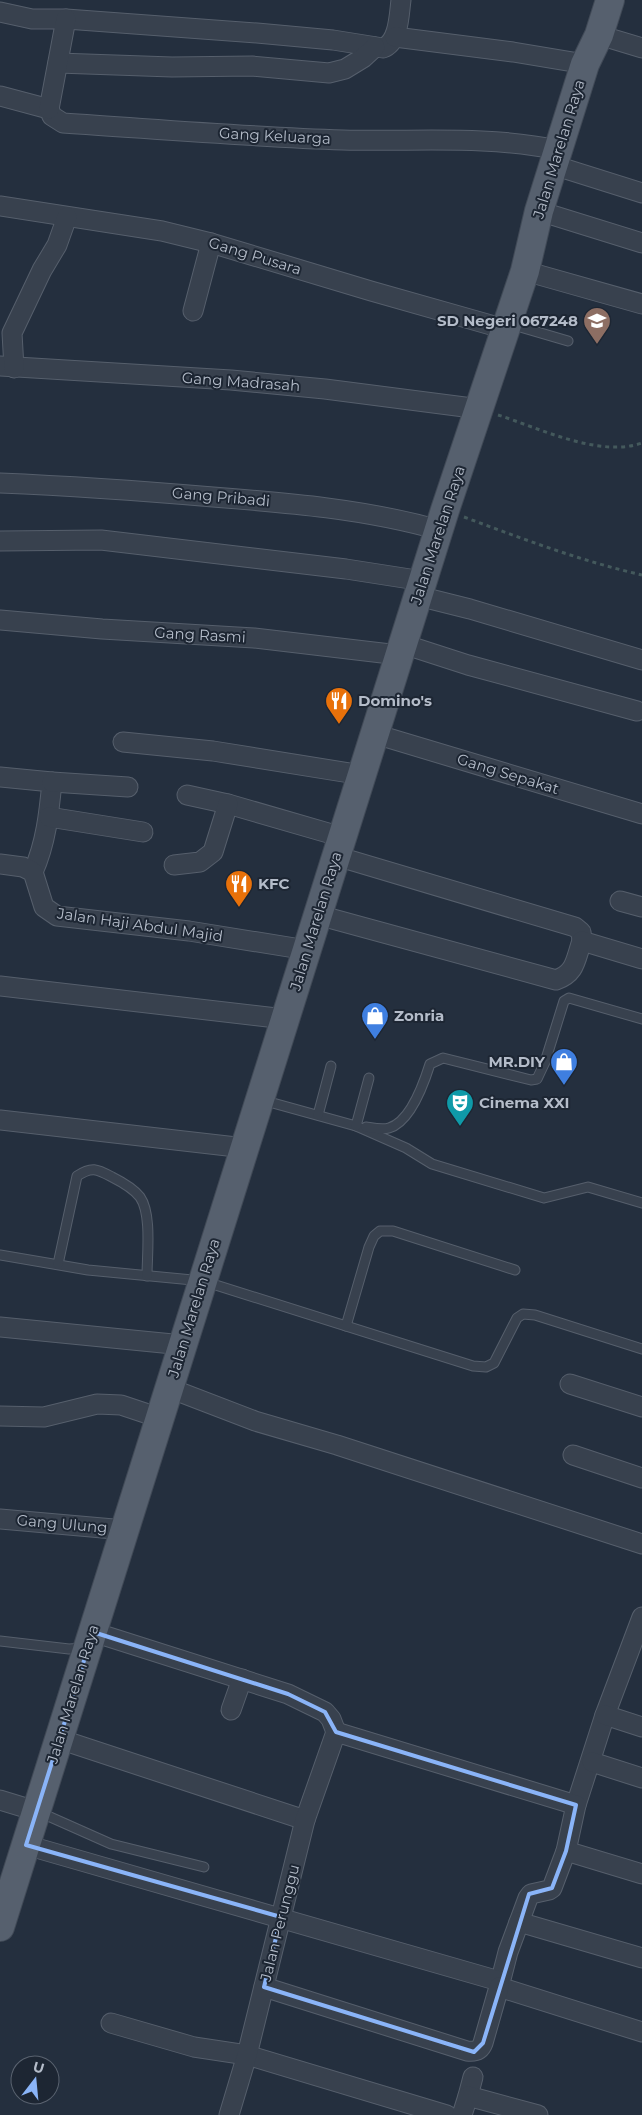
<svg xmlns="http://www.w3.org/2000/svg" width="642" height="2115" viewBox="0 0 642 2115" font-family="Montserrat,sans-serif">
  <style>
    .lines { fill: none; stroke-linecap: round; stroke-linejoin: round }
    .lane-casing { stroke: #565f6c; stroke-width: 11 }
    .street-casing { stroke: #565f6c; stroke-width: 21 }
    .primary-casing { stroke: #414a57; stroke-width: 30 }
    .path { stroke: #44595c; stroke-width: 3; stroke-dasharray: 4 4; stroke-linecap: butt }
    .lane { stroke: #38414e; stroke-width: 9 }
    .street { stroke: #38414e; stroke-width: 19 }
    .primary { stroke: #56606e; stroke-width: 28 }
    .marked { fill: none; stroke: #8ab4f8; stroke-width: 4; stroke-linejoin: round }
    .labels { text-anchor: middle; stroke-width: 4; stroke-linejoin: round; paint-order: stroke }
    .street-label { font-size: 15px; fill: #b4bcc9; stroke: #1d2633 }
    .poi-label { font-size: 15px; font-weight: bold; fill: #b4bcc9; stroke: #1d2633; text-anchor: start }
  </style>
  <rect width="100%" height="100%" fill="#242f3e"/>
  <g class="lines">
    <defs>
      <g id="lane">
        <path d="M 510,324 L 568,341"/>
        <path d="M 262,1100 L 356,1126 L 406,1148 L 432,1164 L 544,1198 L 588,1187 L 642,1203"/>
        <path d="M 318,1115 L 331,1066"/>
        <path d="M 356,1126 L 369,1078"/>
        <path d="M 366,1127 C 373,1128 382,1130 389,1128 C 410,1122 424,1083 430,1064 L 443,1058 L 531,1080 L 537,1079 L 545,1062 L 564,1001 L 569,998 L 642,1019"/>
        <path d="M 0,1255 L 88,1270 L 203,1281 L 473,1366 L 486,1367 L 494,1363 L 517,1318 L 523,1314 L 535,1315 L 642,1349"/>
        <path d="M 58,1264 L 77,1176 C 92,1166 97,1169 112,1177 C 122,1182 133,1188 140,1197 C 152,1214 147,1255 147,1276"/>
        <path d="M 346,1326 L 369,1247 L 374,1236 L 380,1231 L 393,1231 L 515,1270"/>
        <path d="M 0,1641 L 69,1649 L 84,1648"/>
        <path d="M 39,1812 L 111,1844 L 204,1867"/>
      </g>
      <g id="street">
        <path d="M 0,12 L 32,19 L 66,19 L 257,33 L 333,40 L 383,48 C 399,42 399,15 401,0"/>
        <path d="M 599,35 L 642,48"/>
        <path d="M 395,37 L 513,52 L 585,64"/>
        <path d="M 58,63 L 172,67 L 252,66 L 329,73 L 345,69 L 363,58 L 375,47"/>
        <path d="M 0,96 L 49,109 L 52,116 L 63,123 C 156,129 250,137 343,140 C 415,142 487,135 558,150"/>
        <path d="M 49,109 L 66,19"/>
        <path d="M 553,165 L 642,193"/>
        <path d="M 0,206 L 162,231 L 211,243 L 371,291 L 505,329"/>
        <path d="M 539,211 L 642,243"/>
        <path d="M 525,271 L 642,304"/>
        <path d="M 193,311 L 211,243"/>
        <path d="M 0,366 L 231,380 L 325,389 L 480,409"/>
        <path d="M 14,368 L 12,333 L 42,270 L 57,245 L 67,217"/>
        <path d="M 0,483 C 71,486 142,491 213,497 C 289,503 365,509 439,530"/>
        <path d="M 0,541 L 101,540 L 346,569 L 423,581"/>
        <path d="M 418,596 L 470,609 L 642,660"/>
        <path d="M 0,620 L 102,629 L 254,638 L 399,655"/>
        <path d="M 403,644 L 468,665 L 637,711"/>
        <path d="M 375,734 L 642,814"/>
        <path d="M 123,742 L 213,751 L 362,775"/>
        <path d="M 0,777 L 52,782 C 49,813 46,843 33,872"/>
        <path d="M 52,782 L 128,787"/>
        <path d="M 187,795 L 228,804 L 342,837"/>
        <path d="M 49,817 L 143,832"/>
        <path d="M 336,856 L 575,927 L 581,932 L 582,941"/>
        <path d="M 0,864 L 23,867 L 33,872 L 44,907 L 57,916 L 189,931 L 307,950"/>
        <path d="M 174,865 L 200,862 L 213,852 L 228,804"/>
        <path d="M 620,901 L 642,907"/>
        <path d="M 318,915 L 556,980 C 576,973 575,960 582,941 L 642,959"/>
        <path d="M 0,986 L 285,1019"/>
        <path d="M 0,1120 L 245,1148"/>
        <path d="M 0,1327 L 183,1345"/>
        <path d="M 570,1384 L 642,1407"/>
        <path d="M 169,1388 L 255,1421 L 337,1445 L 642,1544"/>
        <path d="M 0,1416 L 44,1417 L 97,1404 L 121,1405 L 160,1418"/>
        <path d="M 573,1455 L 642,1478"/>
        <path d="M 0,1519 L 125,1530"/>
        <path d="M 642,1617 L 605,1715 L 576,1805 L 566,1851 L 552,1888 L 549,1890 L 531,1894 L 528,1898 L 508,1952 L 499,1987 L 642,2032"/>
        <path d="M 93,1632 L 288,1694 L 325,1712 L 331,1719 L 336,1732"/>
        <path d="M 231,1710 L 242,1679"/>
        <path d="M 605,1715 L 642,1727"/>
        <path d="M 336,1732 L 576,1805"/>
        <path d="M 59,1739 L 305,1820"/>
        <path d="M 592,1762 L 642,1778"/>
        <path d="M 0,1800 L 36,1811"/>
        <path d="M 26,1845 L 499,1981"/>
        <path d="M 566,1851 L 642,1874"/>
        <path d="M 519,1922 L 642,1958"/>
        <path d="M 264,1987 L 467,2051 C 475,2052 480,2051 483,2043 L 499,1987"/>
        <path d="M 111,2023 L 194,2047 L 247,2055 L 447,2115"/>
        <path d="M 468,2096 L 473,2077"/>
        <path d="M 229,2115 L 247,2055 L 305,1820 L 336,1732"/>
        <path d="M 462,2115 L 468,2096 L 538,2115"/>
      </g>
      <path id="primary" d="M 0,1927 L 445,510 L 525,271 L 539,211 L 585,64 L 599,35 L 610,0"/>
    </defs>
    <!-- lane casing -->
    <use href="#lane" class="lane-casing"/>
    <!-- street casing -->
    <use href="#street" class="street-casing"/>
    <!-- primary casing -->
    <use href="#primary" class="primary-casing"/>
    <!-- path -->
    <g class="path">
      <path d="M 498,415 C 539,428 599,458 642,443"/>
      <path d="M 464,517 C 523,539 581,561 642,575"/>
    </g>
    <!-- lane -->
    <use href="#lane" class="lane"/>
    <!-- street -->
    <use href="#street" class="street"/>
    <!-- primary -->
    <use href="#primary" class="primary"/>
  </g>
  <!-- marked area -->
  <path class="marked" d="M 93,1632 L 288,1694 L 325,1712 L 336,1732 L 576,1805 L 566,1851 L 552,1888 L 529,1894 L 483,2043 L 474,2052 L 264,1987 L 281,1917 L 26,1845 Z"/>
  <!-- icons -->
  <defs>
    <symbol id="school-pin" viewBox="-11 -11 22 30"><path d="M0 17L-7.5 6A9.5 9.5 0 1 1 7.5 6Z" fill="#8d6e63" stroke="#1d2633"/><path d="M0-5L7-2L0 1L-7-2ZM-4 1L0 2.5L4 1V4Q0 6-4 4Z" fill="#fff"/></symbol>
    <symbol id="restaurant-pin" viewBox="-11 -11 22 30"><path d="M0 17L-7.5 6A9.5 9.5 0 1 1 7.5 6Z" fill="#e8710a" stroke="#1d2633"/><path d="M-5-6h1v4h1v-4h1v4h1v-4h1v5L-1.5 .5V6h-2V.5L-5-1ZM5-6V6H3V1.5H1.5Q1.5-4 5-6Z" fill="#fff"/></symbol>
    <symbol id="shop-pin" viewBox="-11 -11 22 30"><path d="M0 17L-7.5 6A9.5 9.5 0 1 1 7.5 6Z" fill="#3f7fe0" stroke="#1d2633"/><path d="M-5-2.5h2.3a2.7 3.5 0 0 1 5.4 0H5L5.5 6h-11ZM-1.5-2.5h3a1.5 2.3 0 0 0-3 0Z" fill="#fff"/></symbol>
    <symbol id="theatre-pin" viewBox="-11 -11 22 30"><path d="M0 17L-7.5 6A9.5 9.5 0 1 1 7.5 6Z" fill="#0f9aa8" stroke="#1d2633"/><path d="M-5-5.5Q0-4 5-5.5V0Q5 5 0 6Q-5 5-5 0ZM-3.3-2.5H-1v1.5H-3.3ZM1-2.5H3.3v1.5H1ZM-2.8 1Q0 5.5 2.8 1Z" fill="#fff"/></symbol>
  </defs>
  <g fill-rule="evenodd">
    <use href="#school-pin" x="581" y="305" width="32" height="43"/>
    <use href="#restaurant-pin" x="323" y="685" width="32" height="43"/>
    <use href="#restaurant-pin" x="223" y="868" width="32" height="43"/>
    <use href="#shop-pin" x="359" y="1000" width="32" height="43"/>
    <use href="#shop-pin" x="548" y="1046" width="32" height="43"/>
    <use href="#theatre-pin" x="444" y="1087" width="32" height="43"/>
  </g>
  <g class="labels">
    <!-- street labels -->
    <g class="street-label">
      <text transform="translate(275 136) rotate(3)" y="5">Gang Keluarga</text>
      <text transform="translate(559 149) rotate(-73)" y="5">Jalan Marelan Raya</text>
      <text transform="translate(255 256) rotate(17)" y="5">Gang Pusara</text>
      <text transform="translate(241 382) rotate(4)" y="5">Gang Madrasah</text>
      <text transform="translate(221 497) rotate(5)" y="5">Gang Pribadi</text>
      <text transform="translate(438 535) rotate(-72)" y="5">Jalan Marelan Raya</text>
      <text transform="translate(200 635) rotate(3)" y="5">Gang Rasmi</text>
      <text transform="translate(508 774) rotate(17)" y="5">Gang Sepakat</text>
      <text transform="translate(316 921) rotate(-73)" y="5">Jalan Marelan Raya</text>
      <text transform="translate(140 925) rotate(8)" y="5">Jalan Haji Abdul Majid</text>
      <text transform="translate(194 1308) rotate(-73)" y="5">Jalan Marelan Raya</text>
      <text transform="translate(62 1524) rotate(5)" y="5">Gang Ulung</text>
      <text transform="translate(73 1694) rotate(-73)" y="5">Jalan Marelan Raya</text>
      <text transform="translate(280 1923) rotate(-76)" y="5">Jalan Perunggu</text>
    </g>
    <!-- poi labels -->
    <g class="poi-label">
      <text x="578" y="326" text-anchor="end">SD Negeri 067248</text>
      <text x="358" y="706">Domino's</text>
      <text x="258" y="889">KFC</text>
      <text x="394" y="1021">Zonria</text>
      <text x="545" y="1067" text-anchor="end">MR.DIY</text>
      <text x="479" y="1108">Cinema XXI</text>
    </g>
  </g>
  <!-- north arrow -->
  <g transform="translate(35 2080) rotate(16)"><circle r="24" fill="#1d2633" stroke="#59626f"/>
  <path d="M0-4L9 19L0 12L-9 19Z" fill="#8ab4f8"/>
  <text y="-8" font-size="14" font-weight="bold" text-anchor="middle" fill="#b4bcc9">U</text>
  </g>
</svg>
